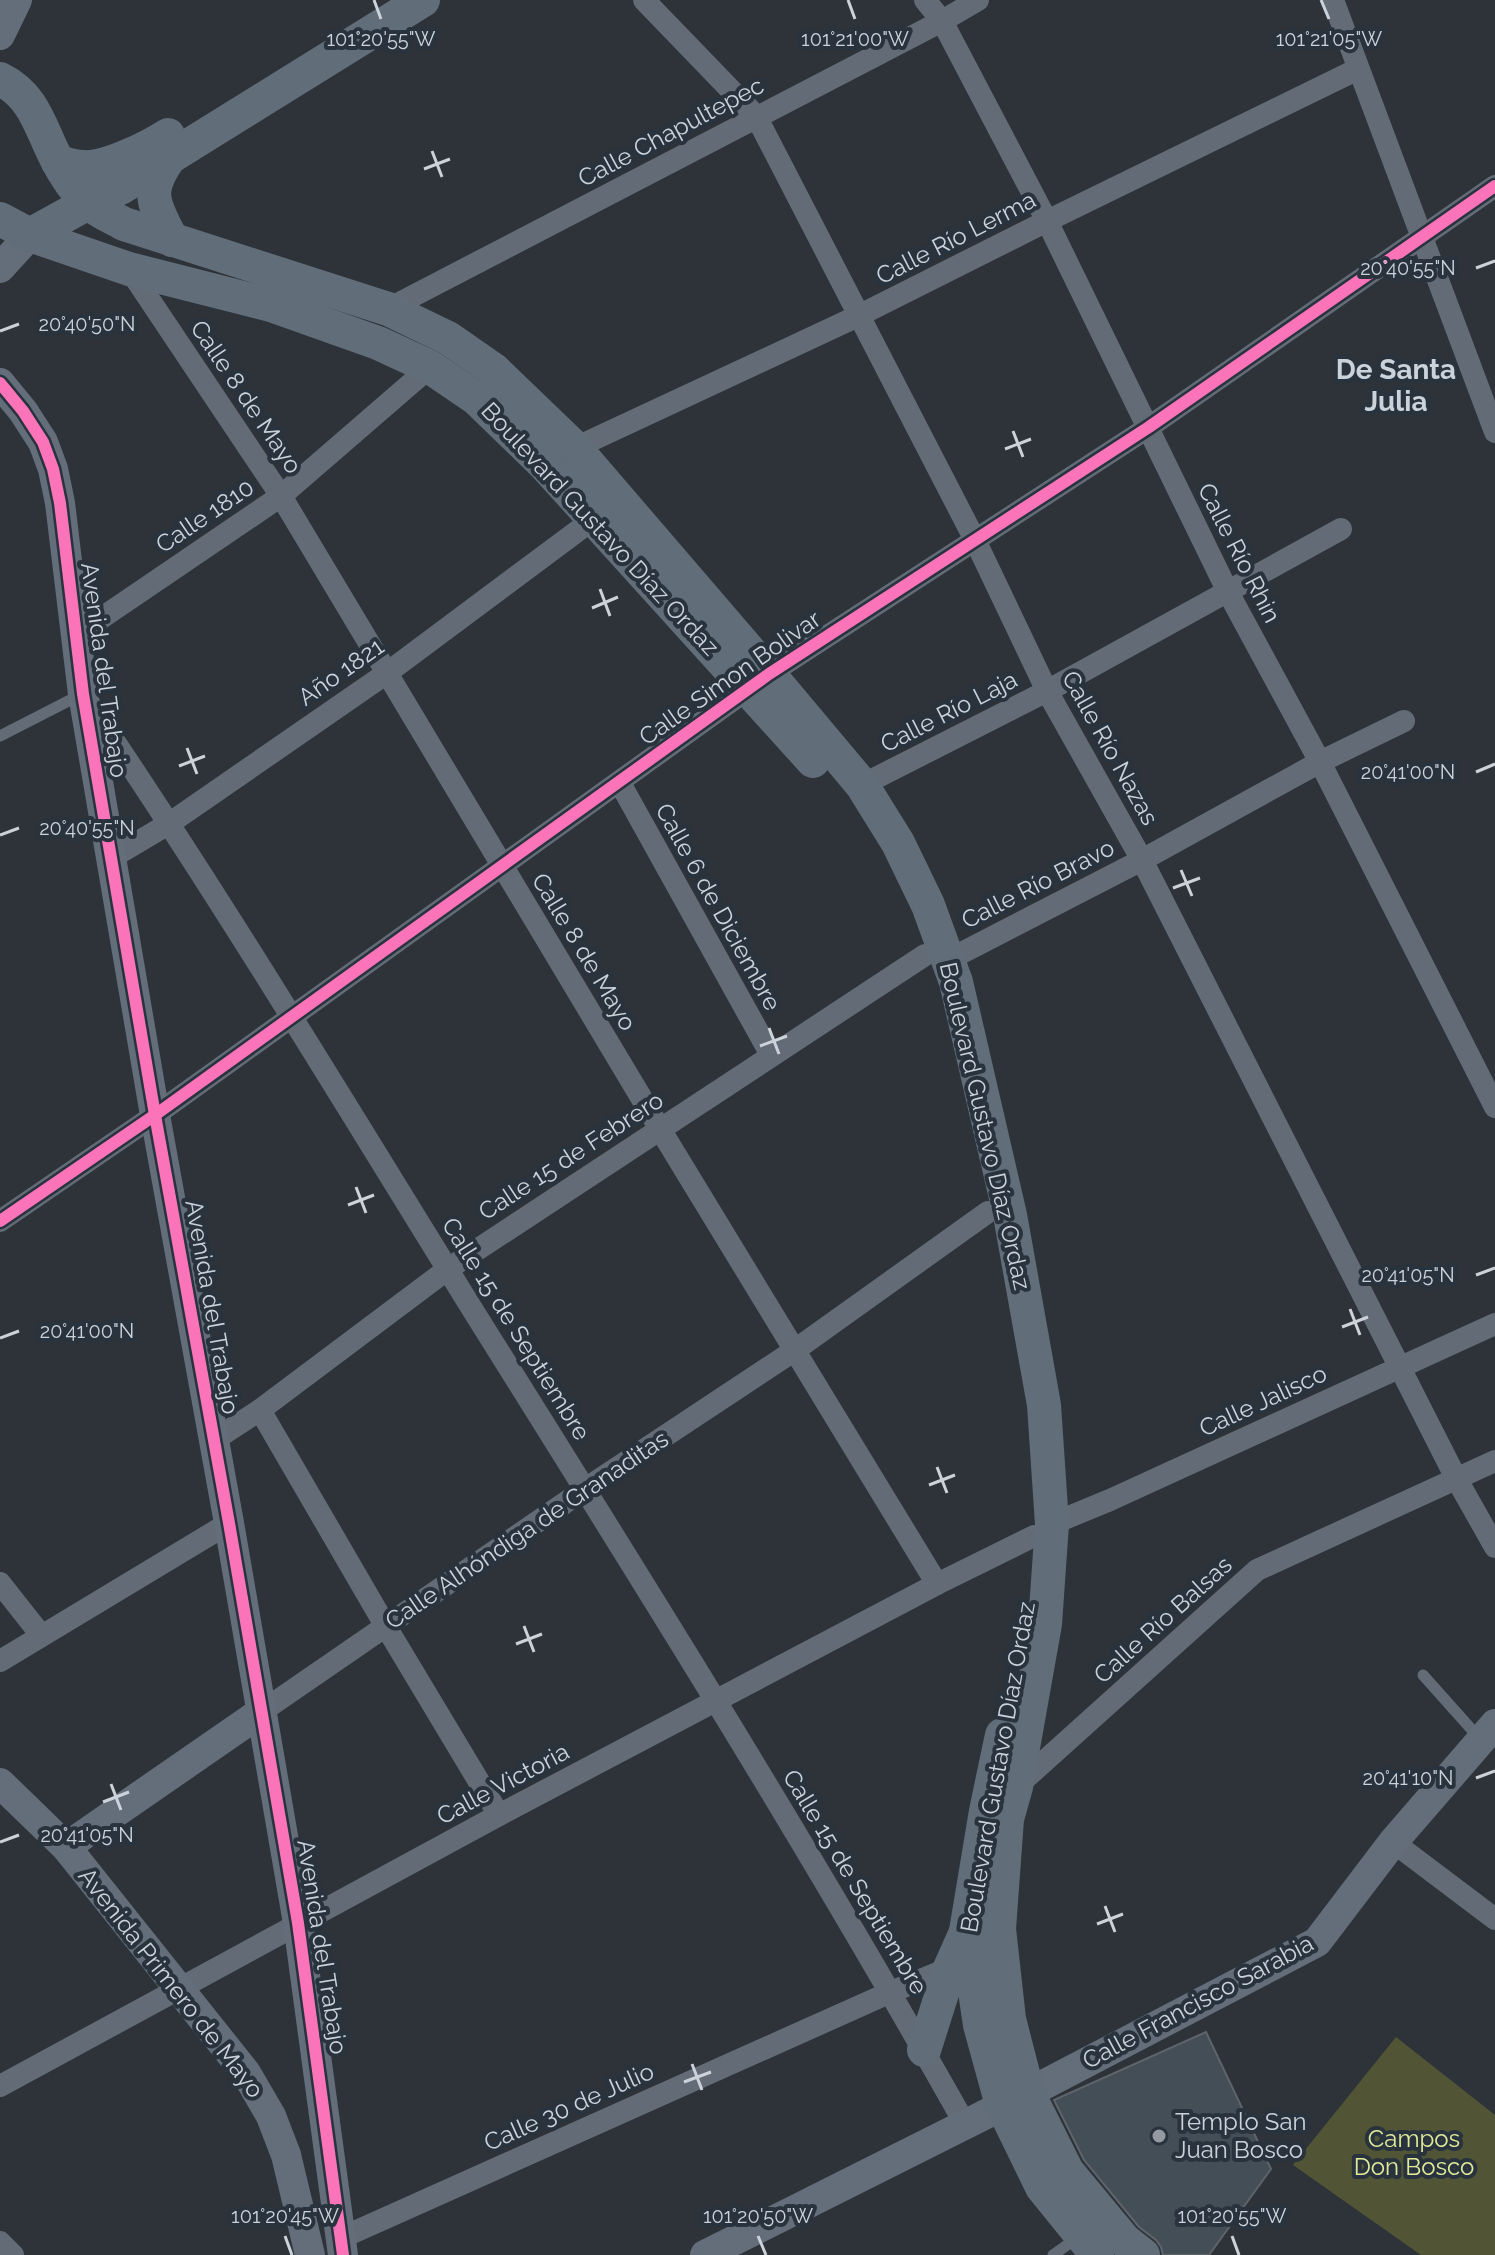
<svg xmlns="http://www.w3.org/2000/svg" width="1495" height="2255" viewBox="0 0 1495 2255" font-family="Raleway,sans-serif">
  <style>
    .green { fill: #515535 }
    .building { fill: #444e57; stroke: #5e6469; stroke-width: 2 }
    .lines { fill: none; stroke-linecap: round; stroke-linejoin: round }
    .lane { stroke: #636c76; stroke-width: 11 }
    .street { stroke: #636c76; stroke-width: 22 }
    .secondary { stroke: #636e7a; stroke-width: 30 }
    .primary { stroke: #616d79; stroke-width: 34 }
    .cycleway-casing { stroke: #28333e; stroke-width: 17 }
    .cycleway { stroke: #fb73b8; stroke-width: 12 }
    .ticks { fill: none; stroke: #ccd2da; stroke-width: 3 }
    .poi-dot { fill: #949aa2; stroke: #28333e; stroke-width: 3 }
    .labels { text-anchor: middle; stroke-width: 8; stroke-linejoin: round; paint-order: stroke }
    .street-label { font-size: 24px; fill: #ccd2da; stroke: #28333e }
    .poi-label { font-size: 24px; fill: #ccd2da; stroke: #28333e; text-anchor: start }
    .park-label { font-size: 24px; fill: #e2ea99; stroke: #28333e }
    .quarter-label { font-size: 28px; font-weight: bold; fill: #ccd2da; stroke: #28333e }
    .ticks-label { font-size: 20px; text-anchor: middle; fill: #ccd2da; stroke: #28333e; stroke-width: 8; stroke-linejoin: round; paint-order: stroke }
  </style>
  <rect width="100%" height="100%" fill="#2d3339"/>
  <!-- green -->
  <path class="green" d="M 1396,2037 L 1495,2115 L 1495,2255 L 1421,2255 L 1293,2165 Z"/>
  <!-- building -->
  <path class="building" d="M 1206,2032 L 1271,2169 L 1209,2255 L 1163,2255 L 1161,2247 L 1156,2240 L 1139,2227 L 1084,2160 L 1054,2100 Z"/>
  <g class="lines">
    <!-- lane -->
    <g class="lane">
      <path d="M 0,736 L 82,694"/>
      <path d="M 1423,1675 L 1481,1740"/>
      <path d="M 1053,2255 L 1077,2238"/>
    </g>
    <!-- street -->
    <g class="street">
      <path d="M 644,0 L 756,116 L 975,540 L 1047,691 L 1142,860 L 1456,1478 L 1495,1547"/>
      <path d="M 925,0 L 942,21 L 1047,221 L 1228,592 L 1320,762 L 1495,1107"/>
      <path d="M 1333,0 L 1495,432"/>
      <path d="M 129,269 L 281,496 L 660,1129 L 937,1584"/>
      <path d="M 388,309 L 942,21 L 978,0"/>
      <path d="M 575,448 L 858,316 L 1047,221 L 1358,69"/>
      <path d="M 75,636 L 281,496 L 430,367"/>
      <path d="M 88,702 C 223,901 347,1107 474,1312 C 642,1580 810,1848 965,2124"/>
      <path d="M 620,783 L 771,1055"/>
      <path d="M 862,785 L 1047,691 L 1341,529"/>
      <path d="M 111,858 L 170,823 L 387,673 L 595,518"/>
      <path d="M 948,960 L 1142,860 L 1320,762 L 1404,721"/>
      <path d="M 0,1221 L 155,1115 L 769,674 L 1149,427 L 1495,186"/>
      <path d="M 260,1410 L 385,1625 L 499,1815"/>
      <path d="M 214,1440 L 260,1410 L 448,1269 L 925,955"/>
      <path d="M 1052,1524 L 1110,1500 L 1495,1324"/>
      <path d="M 0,1583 L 41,1635"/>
      <path d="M 0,1661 L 229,1523"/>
      <path d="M 261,1712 L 585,1489 L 795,1350 L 988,1212"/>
      <path d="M 1017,1786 L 1257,1570 L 1495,1461"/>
      <path d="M 1393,1842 L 1495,1919"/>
      <path d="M 0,2086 L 499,1815 L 937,1584 L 1034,1536"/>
      <path d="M 341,2238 L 891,1992 L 950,1968"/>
      <path d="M 0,2242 L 13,2255"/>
    </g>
    <!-- secondary -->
    <g class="secondary">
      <path d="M 0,35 L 17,0"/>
      <path d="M 0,268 L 30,235"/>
      <path d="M 0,383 L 23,411 L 43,442 L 53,469 L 60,503 L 83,694 L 155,1115 L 229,1523 L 298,1923 L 343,2255"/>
      <path d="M 0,1783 L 66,1847 L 246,2073 L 271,2116 L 286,2155 L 310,2255"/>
      <path d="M 66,1847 L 261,1712"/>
      <path d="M 705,2255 L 1028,2093 L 1317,1942 L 1393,1842 L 1495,1724"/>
    </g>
    <!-- primary -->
    <g class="primary">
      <path d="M 0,79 C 35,96 40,128 57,160 C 64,174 75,190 86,201 C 96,211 112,217 124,224 L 388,309 L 448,338 L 494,370 L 575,448 L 769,674 L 862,785 L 898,843 L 928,905 L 956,982 L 1010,1215 L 1044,1405 L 1052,1524 L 1045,1624 L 1016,1787 L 1007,1819 L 999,1929 L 1009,2019 L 1028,2093 L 1067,2171 L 1125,2241 L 1143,2255"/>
      <path d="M 170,157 C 144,193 154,204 172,240"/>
      <path d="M 58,162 C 66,164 75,167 83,167 C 106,169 149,147 168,135"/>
      <path d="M 0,219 L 30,235 L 129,269 L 271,305 L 378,343 L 430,367 L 477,399 L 545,465 L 813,761"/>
      <path d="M 30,235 L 88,203 L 122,187 L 423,0"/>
      <path d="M 1002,1735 L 986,1811 L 966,1931 L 980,2025 L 1002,2105 L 1042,2187 L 1097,2255"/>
      <path d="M 924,2050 L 950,1968 L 966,1932"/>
    </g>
    <defs>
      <g id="cycleway">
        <path d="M 0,383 L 23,411 L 43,442 L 53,469 L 60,503 L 83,694 L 155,1115 L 229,1523 L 298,1923 L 343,2255"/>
        <path d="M 0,1221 L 155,1115 L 769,674 L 1149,427 L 1495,186"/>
      </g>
    </defs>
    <!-- cycleway casing -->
    <use href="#cycleway" class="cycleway-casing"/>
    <!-- cycleway -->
    <use href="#cycleway" class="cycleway"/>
  </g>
  <!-- ticks -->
  <path class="ticks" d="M 374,0 L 381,19M 848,0 L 855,19M 1321,0 L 1329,19M 432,151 L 442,177M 424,169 L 450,159M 1476,268 L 1495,261M 0,331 L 19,324M 1013,431 L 1023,457M 1005,449 L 1031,439M 600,589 L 610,616M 592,608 L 618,597M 187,748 L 197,774M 179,766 L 205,756M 1476,772 L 1495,764M 0,835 L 19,828M 1181,870 L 1192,896M 1173,888 L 1200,878M 769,1028 L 779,1054M 760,1046 L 787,1036M 356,1187 L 366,1213M 348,1205 L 374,1195M 1476,1275 L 1495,1268M 1350,1309 L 1360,1335M 1342,1327 L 1368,1317M 0,1338 L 19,1331M 937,1467 L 947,1493M 929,1485 L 955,1475M 524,1626 L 534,1652M 516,1644 L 542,1634M 1476,1778 L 1495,1771M 111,1784 L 121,1810M 103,1802 L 129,1792M 0,1842 L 19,1835M 1105,1906 L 1115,1932M 1097,1924 L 1123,1914M 692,2064 L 702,2090M 684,2082 L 711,2072M 285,2236 L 292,2255M 758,2236 L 766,2255M 1232,2236 L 1239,2255"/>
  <!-- markers -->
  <circle class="poi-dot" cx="1159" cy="2136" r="8"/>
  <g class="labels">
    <!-- street labels -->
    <g class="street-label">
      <text transform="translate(671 132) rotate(-28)" y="8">Calle Chapultepec</text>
      <text transform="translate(956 238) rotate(-27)" y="8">Calle Río Lerma</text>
      <text transform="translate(246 397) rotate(56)" y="8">Calle 8 de Mayo</text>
      <text transform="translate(205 516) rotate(-34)" y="8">Calle 1810</text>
      <text transform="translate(600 529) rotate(47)" y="8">Boulevard Gustavo Díaz Ordaz</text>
      <text transform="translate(1239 553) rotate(63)" y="8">Calle Río Rhin</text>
      <text transform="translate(104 670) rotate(82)" y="8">Avenida del Trabajo</text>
      <text transform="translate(341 672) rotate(-35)" y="8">Año 1821</text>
      <text transform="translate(730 678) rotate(-35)" y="8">Calle Simon Bolivar</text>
      <text transform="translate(949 712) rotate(-27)" y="8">Calle Río Laja</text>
      <text transform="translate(1110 748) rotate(61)" y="8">Calle Río Nazas</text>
      <text transform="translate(1038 884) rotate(-27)" y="8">Calle Río Bravo</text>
      <text transform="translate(718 907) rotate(61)" y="8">Calle 6 de Diciembre</text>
      <text transform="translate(584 952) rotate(59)" y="8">Calle 8 de Mayo</text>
      <text transform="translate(985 1126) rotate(77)" y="8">Boulevard Gustavo Díaz Ordaz</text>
      <text transform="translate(571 1156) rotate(-33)" y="8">Calle 15 de Febrero</text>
      <text transform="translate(212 1307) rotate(80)" y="8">Avenida del Trabajo</text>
      <text transform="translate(516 1329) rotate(58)" y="8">Calle 15 de Septiembre</text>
      <text transform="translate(1263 1401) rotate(-25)" y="8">Calle Jalisco</text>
      <text transform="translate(527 1530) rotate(-34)" y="8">Calle Alhóndiga de Granaditas</text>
      <text transform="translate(1163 1620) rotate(-42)" y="8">Calle Río Balsas</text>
      <text transform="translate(998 1767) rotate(-80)" y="8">Boulevard Gustavo Díaz Ordaz</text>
      <text transform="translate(503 1784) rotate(-28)" y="8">Calle Victoria</text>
      <text transform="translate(855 1882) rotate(59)" y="8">Calle 15 de Septiembre</text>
      <text transform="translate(322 1947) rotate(81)" y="8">Avenida del Trabajo</text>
      <text transform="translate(171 1983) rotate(52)" y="8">Avenida Primero de Mayo</text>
      <text transform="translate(1198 2002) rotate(-28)" y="8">Calle Francisco Sarabia</text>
      <text transform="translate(569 2107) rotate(-24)" y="8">Calle 30 de Julio</text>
    </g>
    <!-- poi labels -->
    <g class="poi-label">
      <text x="1175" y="2130">Templo San<tspan x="1175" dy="28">Juan Bosco</tspan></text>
    </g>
    <!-- park labels -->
    <g class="park-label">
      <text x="1414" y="2147">Campos<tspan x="1414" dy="28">Don Bosco</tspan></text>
    </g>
    <!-- quarter labels -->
    <g class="quarter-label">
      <text x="1396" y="379">De Santa<tspan x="1396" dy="32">Julia</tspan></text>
    </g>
  </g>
  <g class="ticks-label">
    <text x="381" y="46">101°20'55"W</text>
    <text x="855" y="46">101°21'00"W</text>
    <text x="1329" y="46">101°21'05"W</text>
    <text x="1408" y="275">20°40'55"N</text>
    <text x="87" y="331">20°40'50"N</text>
    <text x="1408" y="779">20°41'00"N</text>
    <text x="87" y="835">20°40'55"N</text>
    <text x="1408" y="1282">20°41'05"N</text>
    <text x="87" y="1338">20°41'00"N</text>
    <text x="1408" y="1785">20°41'10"N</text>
    <text x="87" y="1842">20°41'05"N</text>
    <text x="285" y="2223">101°20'45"W</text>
    <text x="758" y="2223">101°20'50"W</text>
    <text x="1232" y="2223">101°20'55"W</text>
  </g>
</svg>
